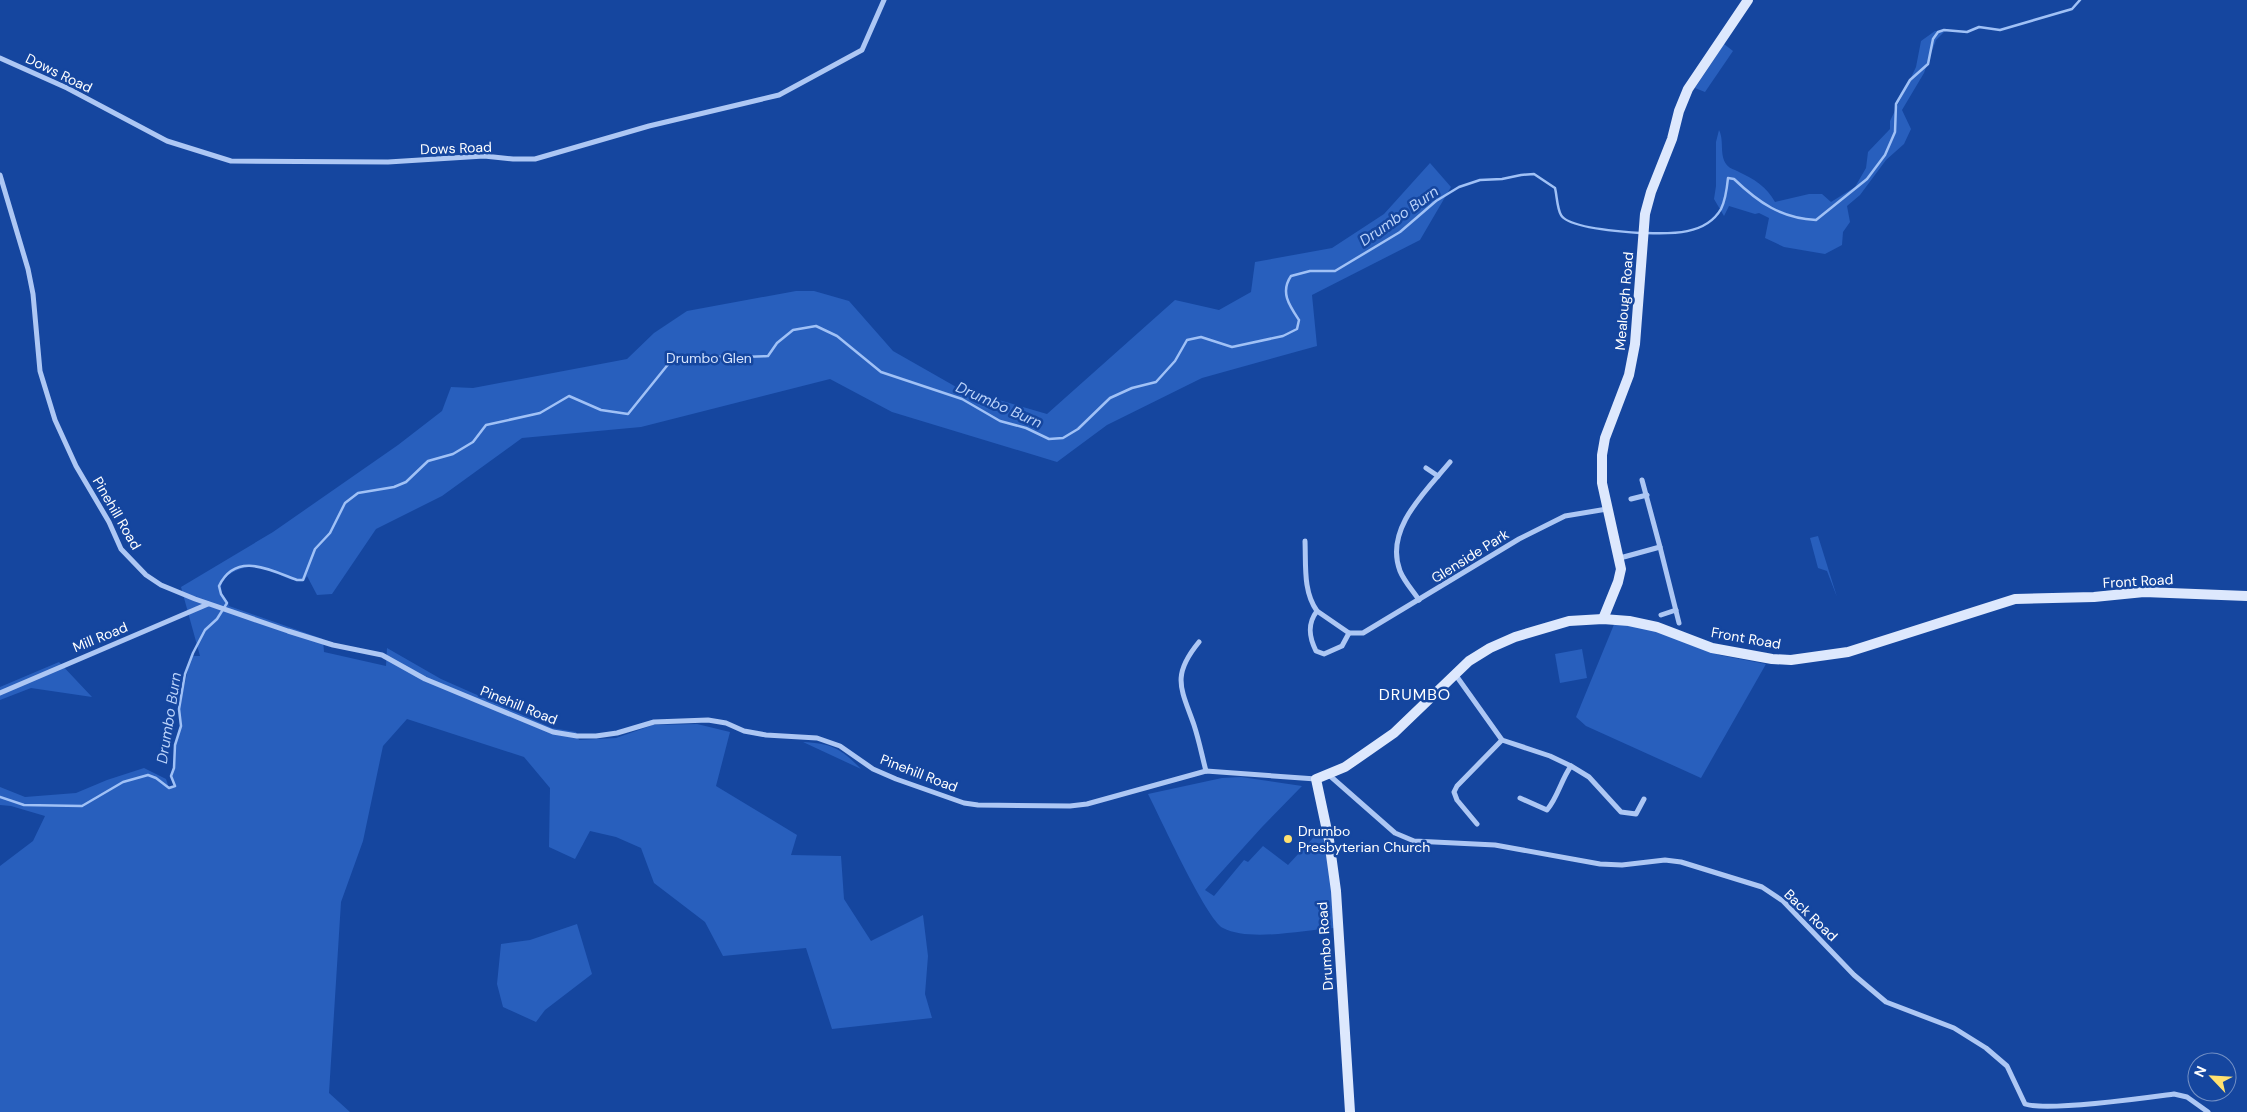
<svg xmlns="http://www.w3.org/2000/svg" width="2247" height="1112" viewBox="0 0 2247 1112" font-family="'DM Sans',sans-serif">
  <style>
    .green { fill: #285fbd }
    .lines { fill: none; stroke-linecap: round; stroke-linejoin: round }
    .stream { stroke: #a0c1f6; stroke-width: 2.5 }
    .street { stroke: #adc7f4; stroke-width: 5 }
    .secondary { stroke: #dde8fd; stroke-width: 10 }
    .poi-dot { fill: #ffe170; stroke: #15469f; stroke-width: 2 }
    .labels { text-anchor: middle; stroke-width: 5; stroke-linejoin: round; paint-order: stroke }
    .street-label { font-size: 14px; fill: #fff; stroke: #15469f }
    .park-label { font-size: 14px; fill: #d6e4fd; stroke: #15469f }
    .poi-label { font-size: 14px; fill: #fff; stroke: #15469f; text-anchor: start }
    .water-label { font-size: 15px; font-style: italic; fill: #bad2fa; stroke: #15469f }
    .quarter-label { font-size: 16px; letter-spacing: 1px; fill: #fff; stroke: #15469f }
  </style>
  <rect width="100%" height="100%" fill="#15469f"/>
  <!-- green -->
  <g class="green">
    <path d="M 1935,31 L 1944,32 L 1936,40 L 1924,73 L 1902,110 L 1911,129 L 1904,144 L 1886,160 L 1860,195 L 1847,206 L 1850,222 L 1843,232 L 1842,245 L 1825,254 L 1784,247 L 1765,238 L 1769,218 L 1759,213 L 1755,214 L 1729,206 L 1724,216 L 1714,199 L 1716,186 L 1716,142 L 1719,130 C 1725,142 1718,158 1729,167 C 1731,169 1736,170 1739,172 C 1754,179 1767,187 1775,202 L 1809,194 L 1822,194 L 1831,202 L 1855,187 L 1866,168 L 1868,152 L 1890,129 L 1890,121 L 1916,67 L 1921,41 Z"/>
    <path d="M 1724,44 L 1733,51 L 1705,92 L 1695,88 Z"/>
    <path d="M 1430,163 L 1451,187 L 1420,240 L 1312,295 L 1317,346 L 1202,378 L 1107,425 L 1057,462 L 892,412 L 830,379 L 641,427 L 522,438 L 442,496 L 376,529 L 332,594 L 317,595 L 307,576 L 304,581 C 290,583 276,571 263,567 C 250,563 215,573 222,593 C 224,597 228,601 229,606 L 323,639 L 324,652 L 386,666 L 387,648 L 441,679 L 552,728 L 576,732 L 579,740 L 616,738 L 653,725 L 697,724 L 730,732 L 716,786 L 797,835 L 791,855 L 841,856 L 844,899 L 871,941 L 923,915 L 928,956 L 925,994 L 932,1018 L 832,1029 L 806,948 L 723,956 L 705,922 L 654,883 L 641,848 L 616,837 L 590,831 L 575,859 L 549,847 L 550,788 L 524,757 L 407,719 L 383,746 L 363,841 L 341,902 L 329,1093 L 350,1112 L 0,1112 L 0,866 L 33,841 L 45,816 L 11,806 L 0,805 L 0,787 L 25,797 L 76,793 L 107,780 L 144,768 L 166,779 L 169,788 L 173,788 L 175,786 L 171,776 L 174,767 L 175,745 L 181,726 L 179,709 L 191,656 L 200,656 L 181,587 L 273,532 L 398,445 L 442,411 L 451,387 L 473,388 L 627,359 L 654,333 L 687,311 L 796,291 L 814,291 L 849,301 L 893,351 L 958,388 L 1047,414 L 1175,300 L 1219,310 L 1251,292 L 1255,262 L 1332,248 L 1384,214 Z"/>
    <path d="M 1818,536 L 1837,597 L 1827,571 L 1818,568 L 1810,538 Z"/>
    <path d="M 1615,622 L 1651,629 L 1719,655 L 1766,664 L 1701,778 L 1586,726 L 1576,717 Z"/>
    <path d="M 1582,649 L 1587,678 L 1560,683 L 1555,654 Z"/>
    <path d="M 59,662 L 92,697 L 31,688 L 0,700 L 0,687 Z"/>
    <path d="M 803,742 C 833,744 840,748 861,769 Z"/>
    <path d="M 1241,777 L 1302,786 L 1262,827 L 1205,890 L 1214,896 L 1244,860 L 1248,862 L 1263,846 L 1288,865 L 1325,825 L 1332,871 L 1334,928 C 1303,930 1250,942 1223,928 C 1206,919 1160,817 1148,794 L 1222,778 Z"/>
    <path d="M 577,924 L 592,974 L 545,1010 L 536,1022 L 503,1007 L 497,984 L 501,944 L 530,940 Z"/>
  </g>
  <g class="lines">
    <!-- stream -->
    <g class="stream">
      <path d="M 1646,233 C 1671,234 1706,235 1721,209 C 1725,201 1727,188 1728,178 L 1734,179 C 1759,203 1781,218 1816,220 L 1867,179 L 1885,155 L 1895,132 L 1896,104 L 1910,80 L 1928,64 L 1933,39 L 1938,32 L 1944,30 L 1967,32 L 1979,27 L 2000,30 L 2072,9 L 2080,0"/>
      <path d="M 0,797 L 24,805 L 82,806 L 123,782 L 148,775 L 156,778 L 169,788 L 175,786 L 171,776 L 174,768 L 175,745 L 181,726 L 179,709 L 185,674 L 193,653 L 205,630 L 217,619 L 227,603 L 221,594 L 219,586 C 236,551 270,570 297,580 L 303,580 L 315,549 L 330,533 L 345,503 L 358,493 L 394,487 L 406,482 L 428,461 L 453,454 L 473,442 L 486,425 L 540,413 L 569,396 L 601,410 L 628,414 L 674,357 C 706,356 737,358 768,356 L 777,343 L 793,330 L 816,326 L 837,336 L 881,372 L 962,399 L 1000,421 L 1026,428 L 1049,439 L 1063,438 L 1078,429 L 1110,398 L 1132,388 L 1156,382 L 1175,361 L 1187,340 L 1201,337 L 1232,347 L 1283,336 L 1297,329 L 1299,320 C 1289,305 1280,292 1291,276 L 1310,271 L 1335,271 L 1400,232 L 1436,201 L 1459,187 L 1480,180 L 1502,179 L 1521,175 L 1534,174 L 1555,188 C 1557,196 1557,208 1561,215 C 1568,228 1625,232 1640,233"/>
    </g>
    <!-- street -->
    <g class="street">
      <path d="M 0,58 L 67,88 L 167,141 L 231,161 L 388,162 L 484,156 L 513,159 L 535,159 L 649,126 L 779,95 L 862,50 L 884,0"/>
      <path d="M 0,175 L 28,269 L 33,294 L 40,371 L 55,420 L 76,466 L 109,522 L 121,549 L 146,575 L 161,585 L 195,599 L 288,631 L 333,645 L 382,655 L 425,679 L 553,732 L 577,736 L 596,736 L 617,733 L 654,722 L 708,720 L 726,723 L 744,731 L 766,735 L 817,738 L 840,746 L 873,769 L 896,779 L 964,803 L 978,805 L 1070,806 L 1087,804 L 1206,771 L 1316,779"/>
      <path d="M 1426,468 L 1438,476"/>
      <path d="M 1631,499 L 1647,495"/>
      <path d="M 1305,541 C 1306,565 1303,592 1317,611 C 1307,624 1309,637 1316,651 L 1324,654 L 1342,646 L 1349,633 L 1363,633 L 1519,539 L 1565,516 L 1607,509"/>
      <path d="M 1660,547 L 1679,623"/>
      <path d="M 1620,558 L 1660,547 L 1642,480"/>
      <path d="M 1419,600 C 1413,591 1404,581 1400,571 C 1384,529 1426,491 1450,462"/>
      <path d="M 1317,611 L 1349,633"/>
      <path d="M 1661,615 L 1676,610"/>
      <path d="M 1199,642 C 1171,676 1181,688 1194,725 C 1199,740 1202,756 1206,771"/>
      <path d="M 1455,674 L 1502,740 L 1550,756 L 1571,766 L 1589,777 L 1621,812 L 1636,814 L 1644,799"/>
      <path d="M 0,693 L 208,604"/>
      <path d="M 1329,775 L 1395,833 L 1414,841 L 1495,845 L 1600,864 L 1622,865 L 1665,860 L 1681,862 L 1762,887 L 1783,901 L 1854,975 L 1886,1002 L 1954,1028 L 1986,1048 L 2007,1066 L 2025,1104 C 2047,1112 2144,1098 2174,1094 L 2187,1097 L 2208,1112"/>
      <path d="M 1520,798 L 1547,810 C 1558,797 1561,780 1571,766"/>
      <path d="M 1477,824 L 1457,800 L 1454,792 L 1457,786 L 1502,740"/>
    </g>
    <!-- secondary -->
    <g class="secondary">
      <path d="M 1603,619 L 1618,582 L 1621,569 L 1602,483 L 1602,455 L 1605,438 L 1629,375 L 1635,344 L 1645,214 L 1651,192 L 1672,139 L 1679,111 L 1688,89 L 1748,0"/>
      <path d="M 1350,1112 L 1336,891 L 1329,840 L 1316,779 L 1345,767 L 1394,733 L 1469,661 L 1490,648 L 1515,637 L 1569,621 L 1603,619 L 1629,621 L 1657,627 L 1712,648 L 1772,659 L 1791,660 L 1848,652 L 2015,599 L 2094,597 L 2144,592 L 2247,596"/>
    </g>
  </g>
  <!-- markers -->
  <circle class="poi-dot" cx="1288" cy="839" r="5"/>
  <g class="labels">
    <!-- street labels -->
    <g class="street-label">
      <text transform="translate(59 73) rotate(26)" y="5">Dows Road</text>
      <text transform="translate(456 148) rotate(-2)" y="5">Dows Road</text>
      <text transform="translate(1624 301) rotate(-85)" y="5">Mealough Road</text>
      <text transform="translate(117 513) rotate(60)" y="5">Pinehill Road</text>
      <text transform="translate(1470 556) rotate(-32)" y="5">Glenside Park</text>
      <text transform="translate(2138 581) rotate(-3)" y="5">Front Road</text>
      <text transform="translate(100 637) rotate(-22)" y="5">Mill Road</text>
      <text transform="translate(1746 638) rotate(10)" y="5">Front Road</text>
      <text transform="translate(519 705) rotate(22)" y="5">Pinehill Road</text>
      <text transform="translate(919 773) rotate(21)" y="5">Pinehill Road</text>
      <text transform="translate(1811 915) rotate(44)" y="5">Back Road</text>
      <text transform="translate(1325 946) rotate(-94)" y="5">Drumbo Road</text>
    </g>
    <!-- park labels -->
    <g class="park-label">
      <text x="709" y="363">Drumbo Glen</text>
    </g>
    <!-- poi labels -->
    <g class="poi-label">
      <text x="1298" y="836">Drumbo<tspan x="1298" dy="16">Presbyterian Church</tspan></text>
    </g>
    <!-- water labels -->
    <g class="water-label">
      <text transform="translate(1399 216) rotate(-35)" y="5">Drumbo Burn</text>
      <text transform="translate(999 405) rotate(24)" y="5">Drumbo Burn</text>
      <text transform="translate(169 718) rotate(-81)" y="5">Drumbo Burn</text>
    </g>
    <!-- quarter labels -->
    <g class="quarter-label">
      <text x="1415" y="700">DRUMBO</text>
    </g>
  </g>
  <!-- north arrow -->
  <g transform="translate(2212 1077) rotate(295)"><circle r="24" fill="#15469f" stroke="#7390c5"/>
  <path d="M0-4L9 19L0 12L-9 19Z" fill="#ffe170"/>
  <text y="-8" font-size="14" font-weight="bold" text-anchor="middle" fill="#ffffff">N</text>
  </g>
</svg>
